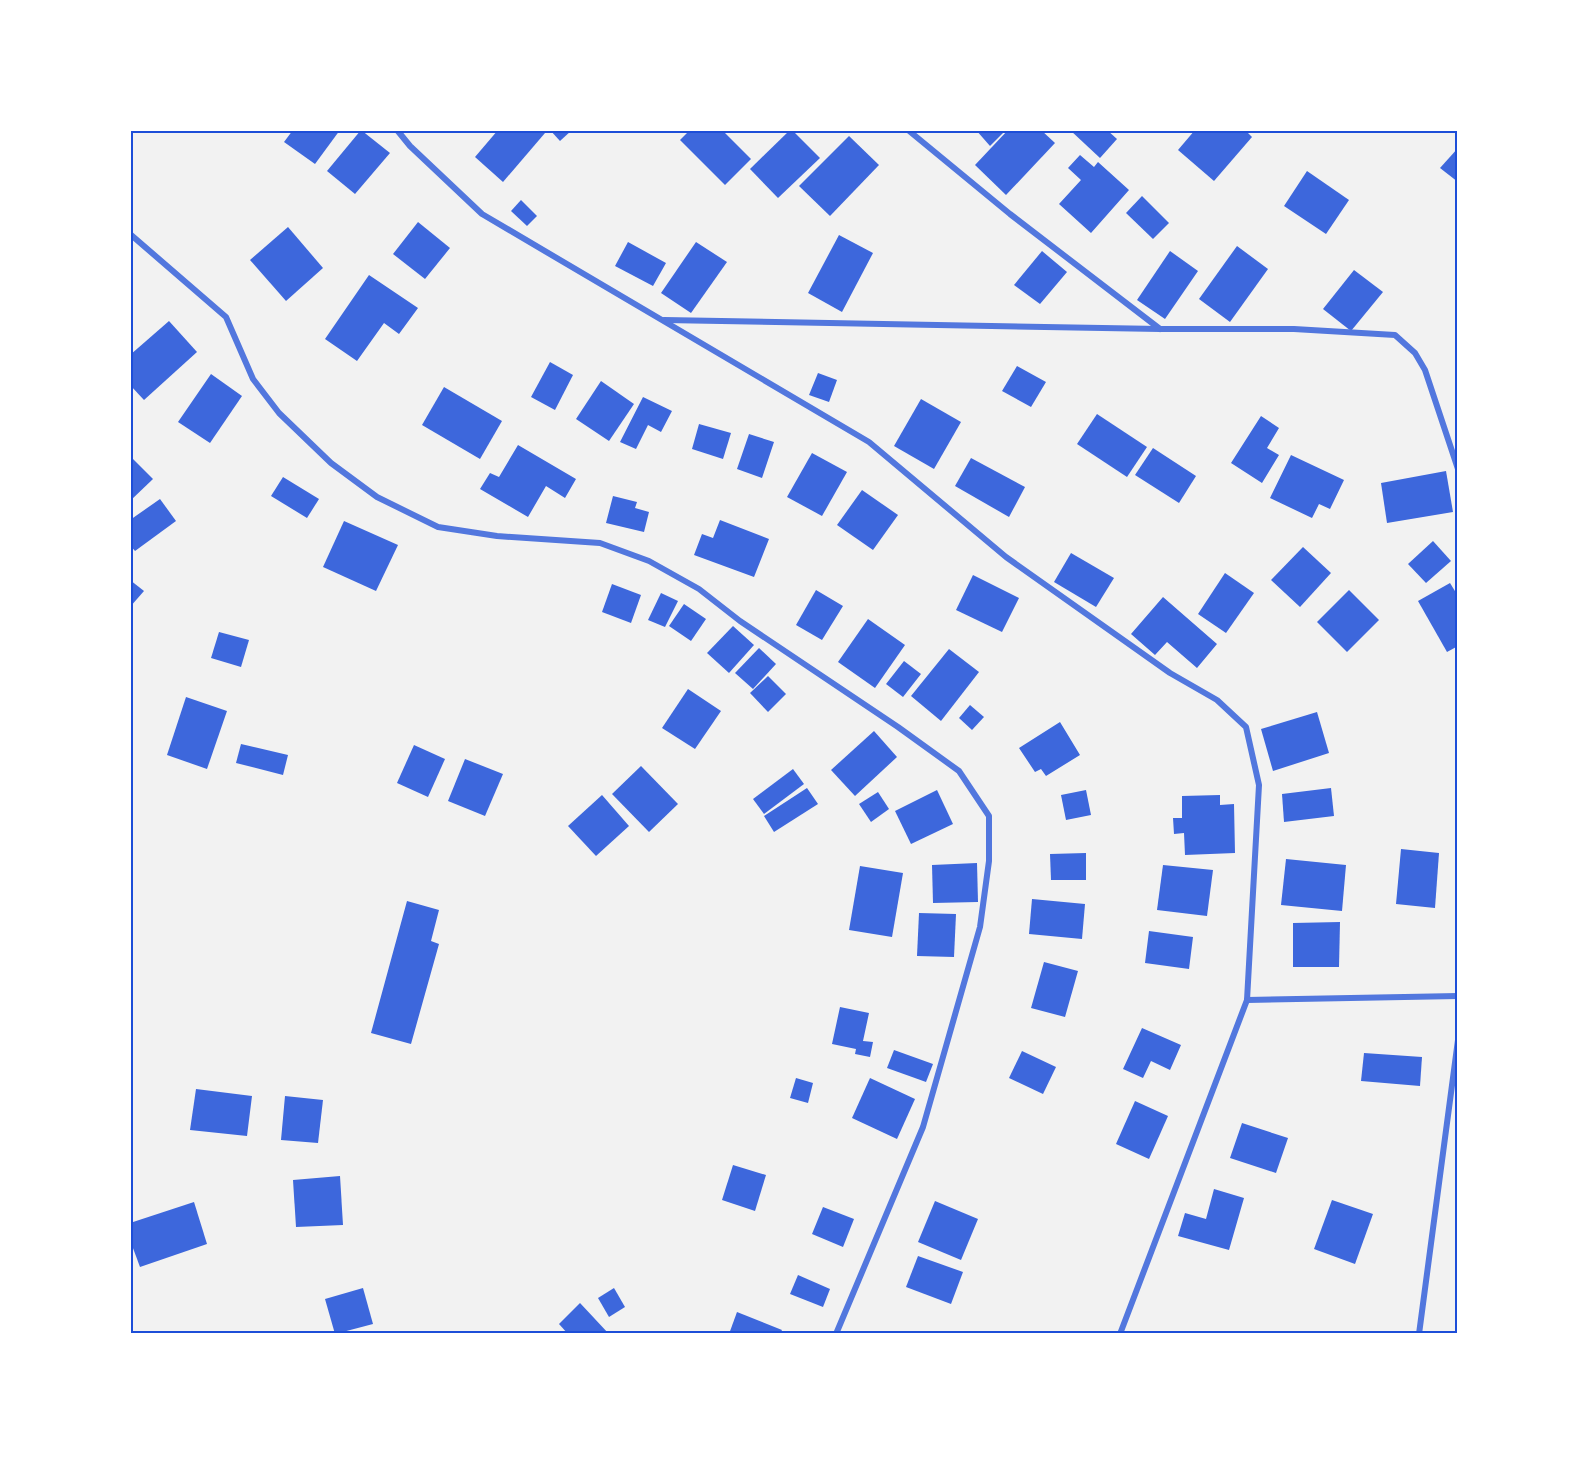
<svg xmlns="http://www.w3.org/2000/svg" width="1588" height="1464" viewBox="0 0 1588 1464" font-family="'DM Sans',sans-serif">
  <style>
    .building { fill: #3d67dc }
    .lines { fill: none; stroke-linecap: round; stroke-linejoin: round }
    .minor { stroke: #5277de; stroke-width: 6 }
    .neatline { fill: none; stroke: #1d4ed8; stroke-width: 2 }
  </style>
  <rect width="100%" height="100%" fill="#f2f2f2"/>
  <!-- building -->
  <g class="building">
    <path d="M 293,130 L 340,130 L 315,164 L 284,142 Z"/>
    <path d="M 361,130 L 390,153 L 355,194 L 327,171 Z"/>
    <path d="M 498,130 L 543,130 L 545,133 L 503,182 L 475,157 Z"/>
    <path d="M 550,130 L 572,130 L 560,141 Z"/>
    <path d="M 690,130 L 722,130 L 751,159 L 725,185 L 680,140 Z"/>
    <path d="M 790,130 L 792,130 L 820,158 L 778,198 L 750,169 Z"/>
    <path d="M 976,130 L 1006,130 L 990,146 Z"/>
    <path d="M 1008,130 L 1041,130 L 1055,143 L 1006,195 L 975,165 Z"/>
    <path d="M 1070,130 L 1107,130 L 1117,139 L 1100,158 Z"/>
    <path d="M 1195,130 L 1245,130 L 1252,137 L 1214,181 L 1178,150 Z"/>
    <path d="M 849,136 L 879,165 L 830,216 L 799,186 Z"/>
    <path d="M 1458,148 L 1458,182 L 1440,168 Z"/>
    <path d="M 1080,155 L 1094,167 L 1098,162 L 1129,190 L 1091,233 L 1059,204 L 1081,180 L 1068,168 Z"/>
    <path d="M 1307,171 L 1349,200 L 1326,234 L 1284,206 Z"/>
    <path d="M 1142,196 L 1169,223 L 1153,239 L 1126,213 Z"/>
    <path d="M 521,200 L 537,216 L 527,226 L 511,211 Z"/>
    <path d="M 418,222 L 450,248 L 425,279 L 393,254 Z"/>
    <path d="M 288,227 L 323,268 L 286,301 L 250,260 Z"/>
    <path d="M 839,235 L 873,253 L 842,312 L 808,293 Z"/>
    <path d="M 628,242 L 666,263 L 653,286 L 615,266 Z"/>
    <path d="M 696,242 L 727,262 L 691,313 L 661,293 Z"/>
    <path d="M 1237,246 L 1268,269 L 1230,322 L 1199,299 Z"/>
    <path d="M 1042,251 L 1067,272 L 1040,304 L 1014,285 Z"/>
    <path d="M 1170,251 L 1198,271 L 1165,319 L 1137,300 Z"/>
    <path d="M 1354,270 L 1383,292 L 1351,331 L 1323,309 Z"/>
    <path d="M 369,275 L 418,308 L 399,334 L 384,323 L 357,361 L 325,339 Z"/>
    <path d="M 169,321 L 197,352 L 144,400 L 130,385 L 130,355 Z"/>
    <path d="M 550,362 L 573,375 L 555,410 L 531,397 Z"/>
    <path d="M 1017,366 L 1046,382 L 1031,407 L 1002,391 Z"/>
    <path d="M 818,373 L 837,380 L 829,402 L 809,395 Z"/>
    <path d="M 211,374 L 242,396 L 210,443 L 178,422 Z"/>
    <path d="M 601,381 L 634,404 L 609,441 L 576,419 Z"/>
    <path d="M 444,387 L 502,421 L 480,459 L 422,425 Z"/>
    <path d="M 643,397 L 672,411 L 661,432 L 648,425 L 636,449 L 620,442 Z"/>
    <path d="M 921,399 L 961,422 L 934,469 L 894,446 Z"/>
    <path d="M 1097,414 L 1147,447 L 1127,477 L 1077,444 Z"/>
    <path d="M 1261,416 L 1279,428 L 1267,448 L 1279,455 L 1262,483 L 1231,463 Z"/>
    <path d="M 699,424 L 731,433 L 723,459 L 692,449 Z"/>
    <path d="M 749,434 L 774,442 L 762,478 L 737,469 Z"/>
    <path d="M 518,445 L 576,479 L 565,498 L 546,486 L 528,517 L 480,489 L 490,473 L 499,477 Z"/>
    <path d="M 1153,448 L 1196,476 L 1179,503 L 1135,475 Z"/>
    <path d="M 812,453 L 847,472 L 822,516 L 787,497 Z"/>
    <path d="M 1291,455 L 1344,480 L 1330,509 L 1319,504 L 1312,518 L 1270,498 Z"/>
    <path d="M 130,456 L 153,479 L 130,501 Z"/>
    <path d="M 971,458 L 1025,487 L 1009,517 L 955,486 Z"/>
    <path d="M 1446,471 L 1453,512 L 1387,523 L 1381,483 Z"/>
    <path d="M 283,477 L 319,499 L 307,518 L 271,496 Z"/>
    <path d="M 862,490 L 898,515 L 873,550 L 837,525 Z"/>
    <path d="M 613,496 L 637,502 L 635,508 L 649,512 L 644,532 L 606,523 Z"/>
    <path d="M 160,499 L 176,521 L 135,551 L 130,545 L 130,520 Z"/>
    <path d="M 720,520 L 769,539 L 754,577 L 694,555 L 702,534 L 713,538 Z"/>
    <path d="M 344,521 L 398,545 L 376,591 L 323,567 Z"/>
    <path d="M 1433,541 L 1451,561 L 1426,583 L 1408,564 Z"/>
    <path d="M 1303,547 L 1331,573 L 1300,607 L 1271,580 Z"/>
    <path d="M 1071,553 L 1114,578 L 1096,607 L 1054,582 Z"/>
    <path d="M 1225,573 L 1254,593 L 1226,633 L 1198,614 Z"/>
    <path d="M 973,575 L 1019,598 L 1002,632 L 956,610 Z"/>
    <path d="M 130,580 L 144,591 L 130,607 Z"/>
    <path d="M 1450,583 L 1458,596 L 1458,646 L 1447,652 L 1418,601 Z"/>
    <path d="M 612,584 L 641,595 L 631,623 L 602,612 Z"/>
    <path d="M 816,590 L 843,606 L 822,640 L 796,625 Z"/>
    <path d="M 1349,590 L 1379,620 L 1347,652 L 1317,622 Z"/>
    <path d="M 661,593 L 678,601 L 665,627 L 648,620 Z"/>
    <path d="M 1163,597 L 1217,644 L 1197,668 L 1167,642 L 1155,655 L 1131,634 Z"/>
    <path d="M 684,604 L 706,619 L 691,641 L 669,626 Z"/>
    <path d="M 868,619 L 905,645 L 875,688 L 838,662 Z"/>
    <path d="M 733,626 L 754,645 L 729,673 L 707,653 Z"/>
    <path d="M 219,632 L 249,640 L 241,667 L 211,658 Z"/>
    <path d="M 759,648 L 776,664 L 753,689 L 735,673 Z"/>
    <path d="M 949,649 L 979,672 L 941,721 L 911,696 Z"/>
    <path d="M 904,661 L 921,674 L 903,697 L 886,684 Z"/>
    <path d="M 768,676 L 786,694 L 768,712 L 750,693 Z"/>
    <path d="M 688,689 L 721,711 L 695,749 L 662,728 Z"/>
    <path d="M 186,697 L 227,711 L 207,769 L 167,755 Z"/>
    <path d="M 970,705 L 984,717 L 972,730 L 959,718 Z"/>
    <path d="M 1317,712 L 1329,753 L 1273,771 L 1261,729 Z"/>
    <path d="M 1060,722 L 1080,755 L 1046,776 L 1041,769 L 1035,772 L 1019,748 Z"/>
    <path d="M 874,731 L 897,757 L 855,796 L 831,770 Z"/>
    <path d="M 241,744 L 288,755 L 283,775 L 236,763 Z"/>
    <path d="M 414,745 L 445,759 L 428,797 L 397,783 Z"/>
    <path d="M 465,759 L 503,774 L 485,816 L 448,801 Z"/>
    <path d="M 641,766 L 678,804 L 649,832 L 612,794 Z"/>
    <path d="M 793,769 L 804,784 L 764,814 L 753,799 Z"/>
    <path d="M 807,788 L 818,804 L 774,832 L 764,816 Z"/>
    <path d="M 1331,788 L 1334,816 L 1284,822 L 1282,794 Z"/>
    <path d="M 937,790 L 953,824 L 911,844 L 895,811 Z"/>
    <path d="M 1086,790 L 1091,815 L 1066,820 L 1061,795 Z"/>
    <path d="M 878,792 L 889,809 L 871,822 L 859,804 Z"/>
    <path d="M 602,795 L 629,826 L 596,856 L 568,826 Z"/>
    <path d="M 1220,795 L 1220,805 L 1234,804 L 1235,853 L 1185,855 L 1184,833 L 1174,834 L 1173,818 L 1182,818 L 1182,796 Z"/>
    <path d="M 1401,849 L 1439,853 L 1435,908 L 1396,904 Z"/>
    <path d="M 1086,853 L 1086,880 L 1051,880 L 1050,854 Z"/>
    <path d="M 1286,859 L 1346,865 L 1342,911 L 1281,905 Z"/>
    <path d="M 977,863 L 978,902 L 933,903 L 932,865 Z"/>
    <path d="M 1163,865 L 1213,870 L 1207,916 L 1157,910 Z"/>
    <path d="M 860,866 L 903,873 L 892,937 L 849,930 Z"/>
    <path d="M 1032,899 L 1085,904 L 1082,939 L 1029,934 Z"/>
    <path d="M 407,901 L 439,910 L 431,941 L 439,944 L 411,1044 L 371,1033 Z"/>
    <path d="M 919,913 L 956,914 L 954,957 L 917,956 Z"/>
    <path d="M 1340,922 L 1339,967 L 1293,967 L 1293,923 Z"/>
    <path d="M 1149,931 L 1193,937 L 1189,969 L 1145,963 Z"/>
    <path d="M 1044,962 L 1078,971 L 1065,1017 L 1031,1008 Z"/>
    <path d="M 840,1007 L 869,1013 L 863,1041 L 873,1042 L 870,1057 L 855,1054 L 856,1049 L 832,1044 Z"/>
    <path d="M 1142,1028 L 1181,1045 L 1170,1070 L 1151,1061 L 1143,1078 L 1123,1069 Z"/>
    <path d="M 894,1050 L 933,1064 L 926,1082 L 887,1068 Z"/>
    <path d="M 1022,1051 L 1056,1067 L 1043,1094 L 1009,1078 Z"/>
    <path d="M 1364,1053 L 1422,1057 L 1420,1086 L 1361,1081 Z"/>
    <path d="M 796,1078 L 813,1083 L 808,1103 L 790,1098 Z"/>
    <path d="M 870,1078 L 915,1099 L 897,1139 L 852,1118 Z"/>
    <path d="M 196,1089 L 252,1096 L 247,1136 L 190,1130 Z"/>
    <path d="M 285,1096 L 323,1100 L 318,1143 L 281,1140 Z"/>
    <path d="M 1135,1101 L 1168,1116 L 1149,1159 L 1116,1144 Z"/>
    <path d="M 1242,1123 L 1288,1138 L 1276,1173 L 1230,1158 Z"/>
    <path d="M 733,1165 L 766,1175 L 755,1211 L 722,1200 Z"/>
    <path d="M 340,1176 L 343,1225 L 296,1227 L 293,1180 Z"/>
    <path d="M 1214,1189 L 1244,1198 L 1229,1250 L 1178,1236 L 1185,1213 L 1206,1219 Z"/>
    <path d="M 1332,1200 L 1373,1214 L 1355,1264 L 1314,1249 Z"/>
    <path d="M 935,1201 L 978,1219 L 961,1260 L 918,1242 Z"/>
    <path d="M 194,1202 L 207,1244 L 140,1267 L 130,1240 L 130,1223 Z"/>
    <path d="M 823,1207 L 854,1219 L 843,1247 L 812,1234 Z"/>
    <path d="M 918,1256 L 963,1272 L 951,1304 L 906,1287 Z"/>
    <path d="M 798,1275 L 830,1289 L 823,1307 L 790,1294 Z"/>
    <path d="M 363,1288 L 373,1324 L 335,1334 L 325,1299 Z"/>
    <path d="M 614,1288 L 625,1307 L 609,1317 L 598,1298 Z"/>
    <path d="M 580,1303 L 609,1334 L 568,1334 L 559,1324 Z"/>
    <path d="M 737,1312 L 782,1330 L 780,1334 L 729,1334 Z"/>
  </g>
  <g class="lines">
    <!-- minor -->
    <g class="minor">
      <path d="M 397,130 L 410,146 L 482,214 L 869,442 L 1006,557 L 1170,673 L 1217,700 L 1246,727 L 1259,785 L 1247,1000 L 1120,1334"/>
      <path d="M 908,130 L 1010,214 L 1160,329"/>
      <path d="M 130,234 L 226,317 L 253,379 L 279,413 L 331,463 L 377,497 L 438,527 L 497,536 L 600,543 L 649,561 L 699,589 L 740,621 L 898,727 L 959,771 L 989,816 L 989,861 L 980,927 L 923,1127 L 836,1334"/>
      <path d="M 664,320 L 1160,329 L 1294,329 L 1395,335 L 1415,353 L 1425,370 L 1458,469"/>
      <path d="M 1247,1000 L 1458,996"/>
      <path d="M 1419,1334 L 1458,1040"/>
    </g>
  </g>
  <!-- border -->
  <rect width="1588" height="1464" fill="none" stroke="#ffffff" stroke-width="264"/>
  <rect x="132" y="132" width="1324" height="1200" class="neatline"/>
</svg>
